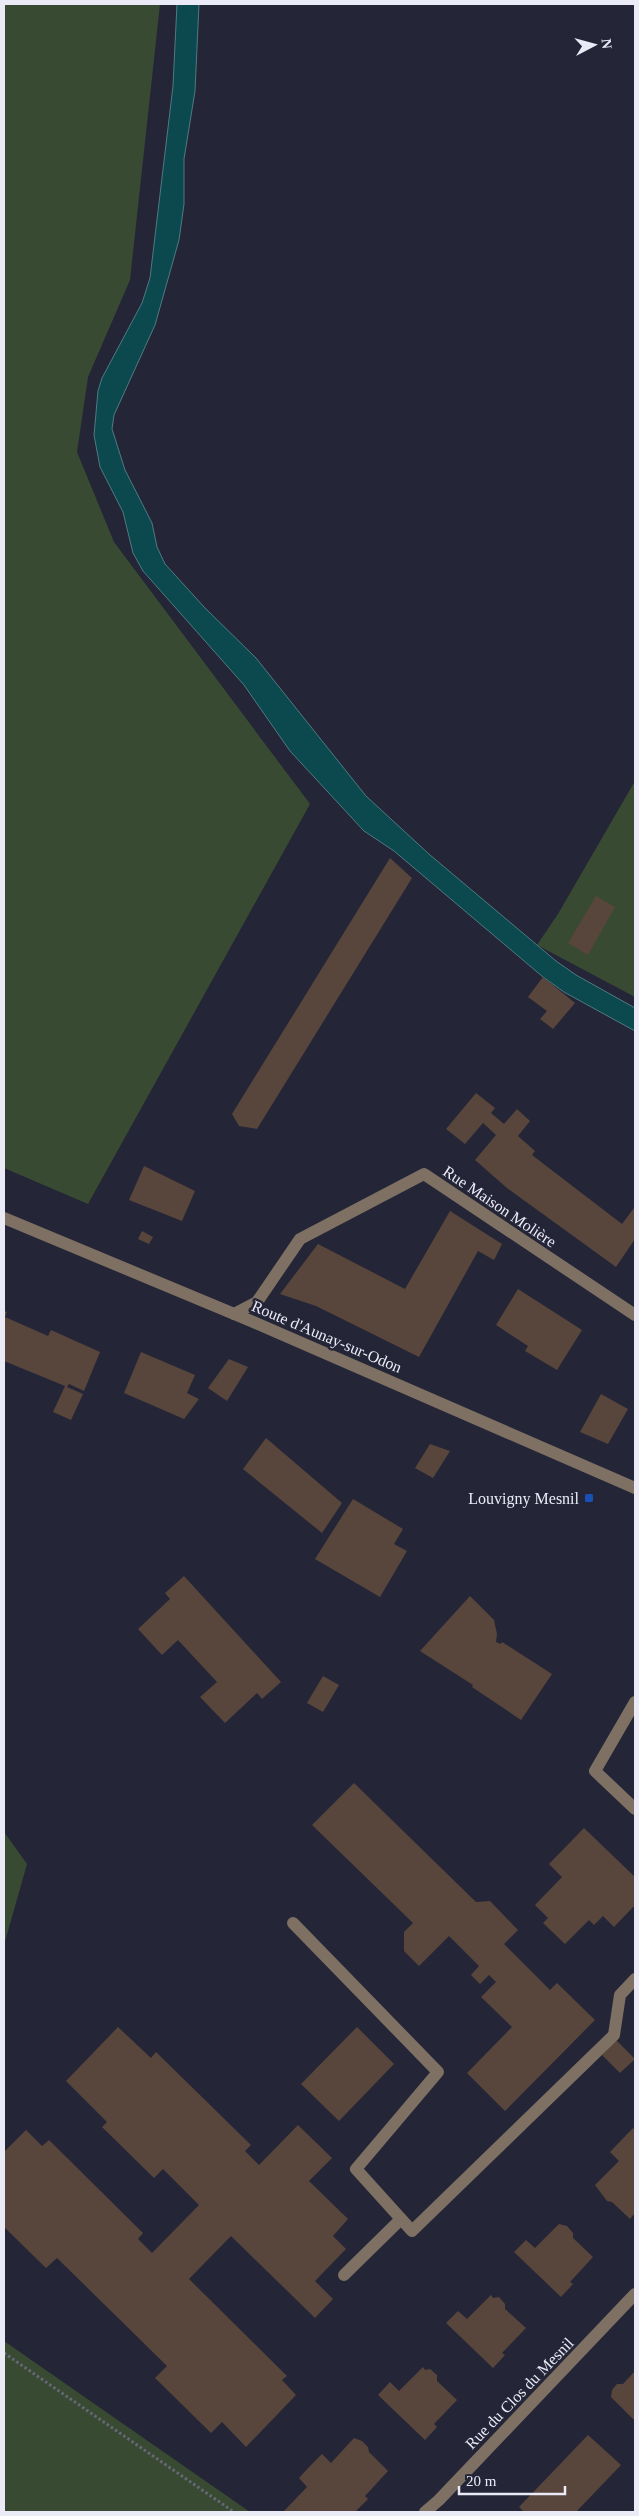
<svg xmlns="http://www.w3.org/2000/svg" width="639" height="2516" viewBox="0 0 639 2516" font-family="Georgia,serif">
  <style>
    .green { fill: #394a32 }
    .water { fill: #0c494f; stroke: #4f7a81 }
    .building { fill: #58453b }
    .lines { fill: none; stroke-linecap: round; stroke-linejoin: round }
    .path { stroke: #666777; stroke-width: 3; stroke-dasharray: 2.5 2.5; stroke-linecap: butt }
    .minor { stroke: #7e7063; stroke-width: 12 }
    .transit-dot { fill: #1a4fb4; stroke: #242637; stroke-width: 2 }
    .labels { text-anchor: middle; stroke-width: 5; stroke-linejoin: round; paint-order: stroke }
    .street-label { font-size: 16px; fill: #eaebf7; stroke: #242637 }
    .poi-label { font-size: 16px; fill: #eaebf7; stroke: #242637; text-anchor: end }
  </style>
  <rect width="100%" height="100%" fill="#242637"/>
  <!-- green -->
  <g class="green">
    <path d="M 4,4 L 160,4 L 130,280 L 88,377 L 77,452 L 114,542 L 310,804 L 88,1204 L 4,1168 Z"/>
    <path d="M 635,781 L 635,997 L 537,945 L 558,914 Z"/>
    <path d="M 4,1832 L 27,1864 L 4,1945 Z"/>
    <path d="M 4,2341 L 250,2512 L 4,2512 Z"/>
  </g>
  <!-- water -->
  <path class="water" d="M 177,4 L 199,4 L 195,91 L 184,159 L 184,204 L 179,240 L 155,325 L 114,415 L 112,429 L 125,470 L 152,523 L 157,547 L 165,564 L 205,608 L 256,658 L 366,796 L 430,855 L 556,961 L 576,975 L 635,1008 L 635,1031 L 564,992 L 543,977 L 394,851 L 364,831 L 290,751 L 244,685 L 143,571 L 133,553 L 123,512 L 100,467 L 94,435 L 98,391 L 102,378 L 142,303 L 150,278 L 173,86 Z"/>
  <!-- building -->
  <g class="building">
    <path d="M 390,858 L 412,878 L 257,1129 L 239,1126 L 232,1114 Z"/>
    <path d="M 596,896 L 615,907 L 588,955 L 568,943 Z"/>
    <path d="M 543,977 L 575,1003 L 553,1029 L 540,1019 L 547,1011 L 528,997 Z"/>
    <path d="M 476,1093 L 495,1108 L 491,1113 L 504,1124 L 517,1109 L 530,1121 L 518,1136 L 535,1151 L 532,1155 L 622,1224 L 634,1208 L 635,1209 L 635,1239 L 616,1267 L 507,1188 L 475,1160 L 496,1135 L 483,1123 L 465,1144 L 446,1129 Z"/>
    <path d="M 144,1166 L 195,1191 L 182,1221 L 129,1200 Z"/>
    <path d="M 450,1211 L 502,1244 L 494,1260 L 478,1251 L 419,1357 L 316,1306 L 280,1294 L 318,1244 L 405,1289 Z"/>
    <path d="M 142,1231 L 153,1237 L 149,1244 L 138,1239 Z"/>
    <path d="M 518,1289 L 582,1330 L 557,1370 L 525,1351 L 528,1346 L 496,1325 Z"/>
    <path d="M 4,1311 L 7,1312 L 5,1317 L 30,1328 L 48,1336 L 51,1330 L 100,1352 L 84,1391 L 69,1384 L 67,1387 L 83,1394 L 71,1420 L 53,1412 L 65,1386 L 4,1361 Z"/>
    <path d="M 141,1352 L 195,1375 L 187,1393 L 199,1399 L 184,1419 L 124,1393 Z"/>
    <path d="M 229,1359 L 248,1367 L 227,1401 L 208,1388 Z"/>
    <path d="M 601,1394 L 628,1409 L 608,1444 L 580,1432 Z"/>
    <path d="M 266,1438 L 342,1503 L 322,1533 L 243,1469 Z"/>
    <path d="M 430,1444 L 450,1451 L 433,1478 L 415,1468 Z"/>
    <path d="M 353,1499 L 403,1529 L 394,1544 L 407,1551 L 380,1597 L 315,1559 Z"/>
    <path d="M 184,1576 L 281,1682 L 262,1699 L 257,1693 L 225,1723 L 200,1697 L 217,1682 L 178,1640 L 162,1655 L 138,1629 L 170,1599 L 165,1593 Z"/>
    <path d="M 470,1596 L 494,1620 L 497,1634 L 496,1642 L 501,1644 L 502,1642 L 552,1674 L 521,1720 L 472,1687 L 473,1685 L 420,1651 Z"/>
    <path d="M 323,1676 L 339,1685 L 323,1712 L 307,1703 Z"/>
    <path d="M 354,1783 L 476,1902 L 490,1901 L 518,1930 L 504,1944 L 550,1990 L 557,1983 L 595,2020 L 505,2111 L 467,2073 L 512,2027 L 481,1997 L 496,1982 L 489,1975 L 480,1984 L 471,1975 L 479,1966 L 449,1936 L 419,1966 L 404,1951 L 404,1932 L 413,1923 L 312,1825 Z"/>
    <path d="M 584,1828 L 635,1877 L 635,1905 L 614,1927 L 603,1916 L 594,1925 L 589,1920 L 565,1944 L 543,1923 L 548,1918 L 535,1905 L 562,1877 L 549,1864 Z"/>
    <path d="M 118,2027 L 151,2058 L 156,2052 L 251,2145 L 245,2151 L 259,2165 L 298,2125 L 332,2158 L 309,2181 L 348,2219 L 333,2236 L 346,2249 L 315,2281 L 333,2299 L 315,2318 L 231,2236 L 189,2279 L 287,2376 L 282,2380 L 296,2395 L 246,2447 L 222,2422 L 211,2433 L 155,2378 L 167,2366 L 57,2258 L 46,2268 L 4,2227 L 4,2152 L 26,2130 L 42,2146 L 49,2140 L 143,2233 L 138,2239 L 152,2253 L 199,2205 L 163,2169 L 154,2178 L 102,2127 L 107,2122 L 66,2081 Z"/>
    <path d="M 357,2027 L 394,2064 L 339,2121 L 301,2084 Z"/>
    <path d="M 616,2040 L 635,2059 L 620,2073 L 602,2055 Z"/>
    <path d="M 633,2128 L 635,2131 L 635,2213 L 630,2219 L 612,2202 L 607,2201 L 595,2185 L 619,2161 L 610,2152 Z"/>
    <path d="M 559,2224 L 567,2226 L 573,2233 L 573,2238 L 593,2257 L 570,2282 L 573,2284 L 561,2297 L 514,2252 L 526,2240 L 535,2248 Z"/>
    <path d="M 491,2295 L 493,2298 L 499,2297 L 505,2304 L 505,2309 L 526,2328 L 502,2353 L 505,2355 L 493,2368 L 446,2323 L 458,2311 L 467,2319 Z"/>
    <path d="M 423,2367 L 425,2370 L 430,2369 L 437,2375 L 437,2381 L 457,2400 L 434,2424 L 437,2427 L 425,2440 L 378,2395 L 390,2382 L 399,2391 Z"/>
    <path d="M 634,2372 L 635,2373 L 635,2421 L 611,2397 L 612,2390 L 617,2384 L 623,2384 Z"/>
    <path d="M 588,2435 L 621,2465 L 576,2512 L 524,2512 L 519,2507 Z"/>
    <path d="M 354,2438 L 362,2441 L 368,2447 L 369,2452 L 388,2471 L 365,2496 L 368,2499 L 355,2512 L 283,2512 L 307,2487 L 299,2478 L 310,2466 L 322,2454 L 331,2463 Z"/>
  </g>
  <g class="lines">
    <!-- path -->
    <path class="path" d="M 4,2353 L 234,2512"/>
    <!-- minor -->
    <g class="minor">
      <path d="M 4,1218 L 251,1321 L 635,1488"/>
      <path d="M 234,1314 L 257,1302 L 300,1239 L 424,1174 L 635,1315"/>
      <path d="M 635,1702 L 595,1771 L 635,1809"/>
      <path d="M 293,1923 L 438,2072 L 356,2169 L 412,2231 L 614,2035 L 620,1995 L 635,1979"/>
      <path d="M 344,2275 L 401,2219"/>
      <path d="M 425,2512 L 439,2500 L 635,2294"/>
    </g>
  </g>
  <!-- markers -->
  <rect class="transit-dot" x="584" y="1493" width="10" height="10" rx="2.5"/>
  <g class="labels">
    <!-- street labels -->
    <g class="street-label">
      <text transform="translate(500 1206) rotate(34)" y="6">Rue Maison Molière</text>
      <text transform="translate(327 1336) rotate(23)" y="6">Route d'Aunay-sur-Odon</text>
      <text transform="translate(519 2393) rotate(-46)" y="6">Rue du Clos du Mesnil</text>
    </g>
    <!-- poi labels -->
    <g class="poi-label">
      <text x="579" y="1504">Louvigny Mesnil</text>
    </g>
  </g>
  <!-- border -->
  <rect width="639" height="2516" fill="none" stroke="#eaebf7" stroke-width="10"/>
  <!-- north arrow -->
  <g transform="translate(594 45) rotate(84)" stroke="#242637" stroke-width="4" paint-order="stroke">
  <path d="M0-4L9 19L0 12L-9 19Z" fill="#eaebf7"/>
  <text y="-8" font-size="14" font-weight="bold" text-anchor="middle" fill="#eaebf7">N</text>
  </g>
  <!-- scale -->
  <path d="M459 2486v8h106v-8" fill="none" stroke="#eaebf7" stroke-width="2.5"/>
  <text x="466" y="2486" font-size="15" fill="#eaebf7" stroke="#242637" stroke-width="4" paint-order="stroke">20 m</text>
</svg>
